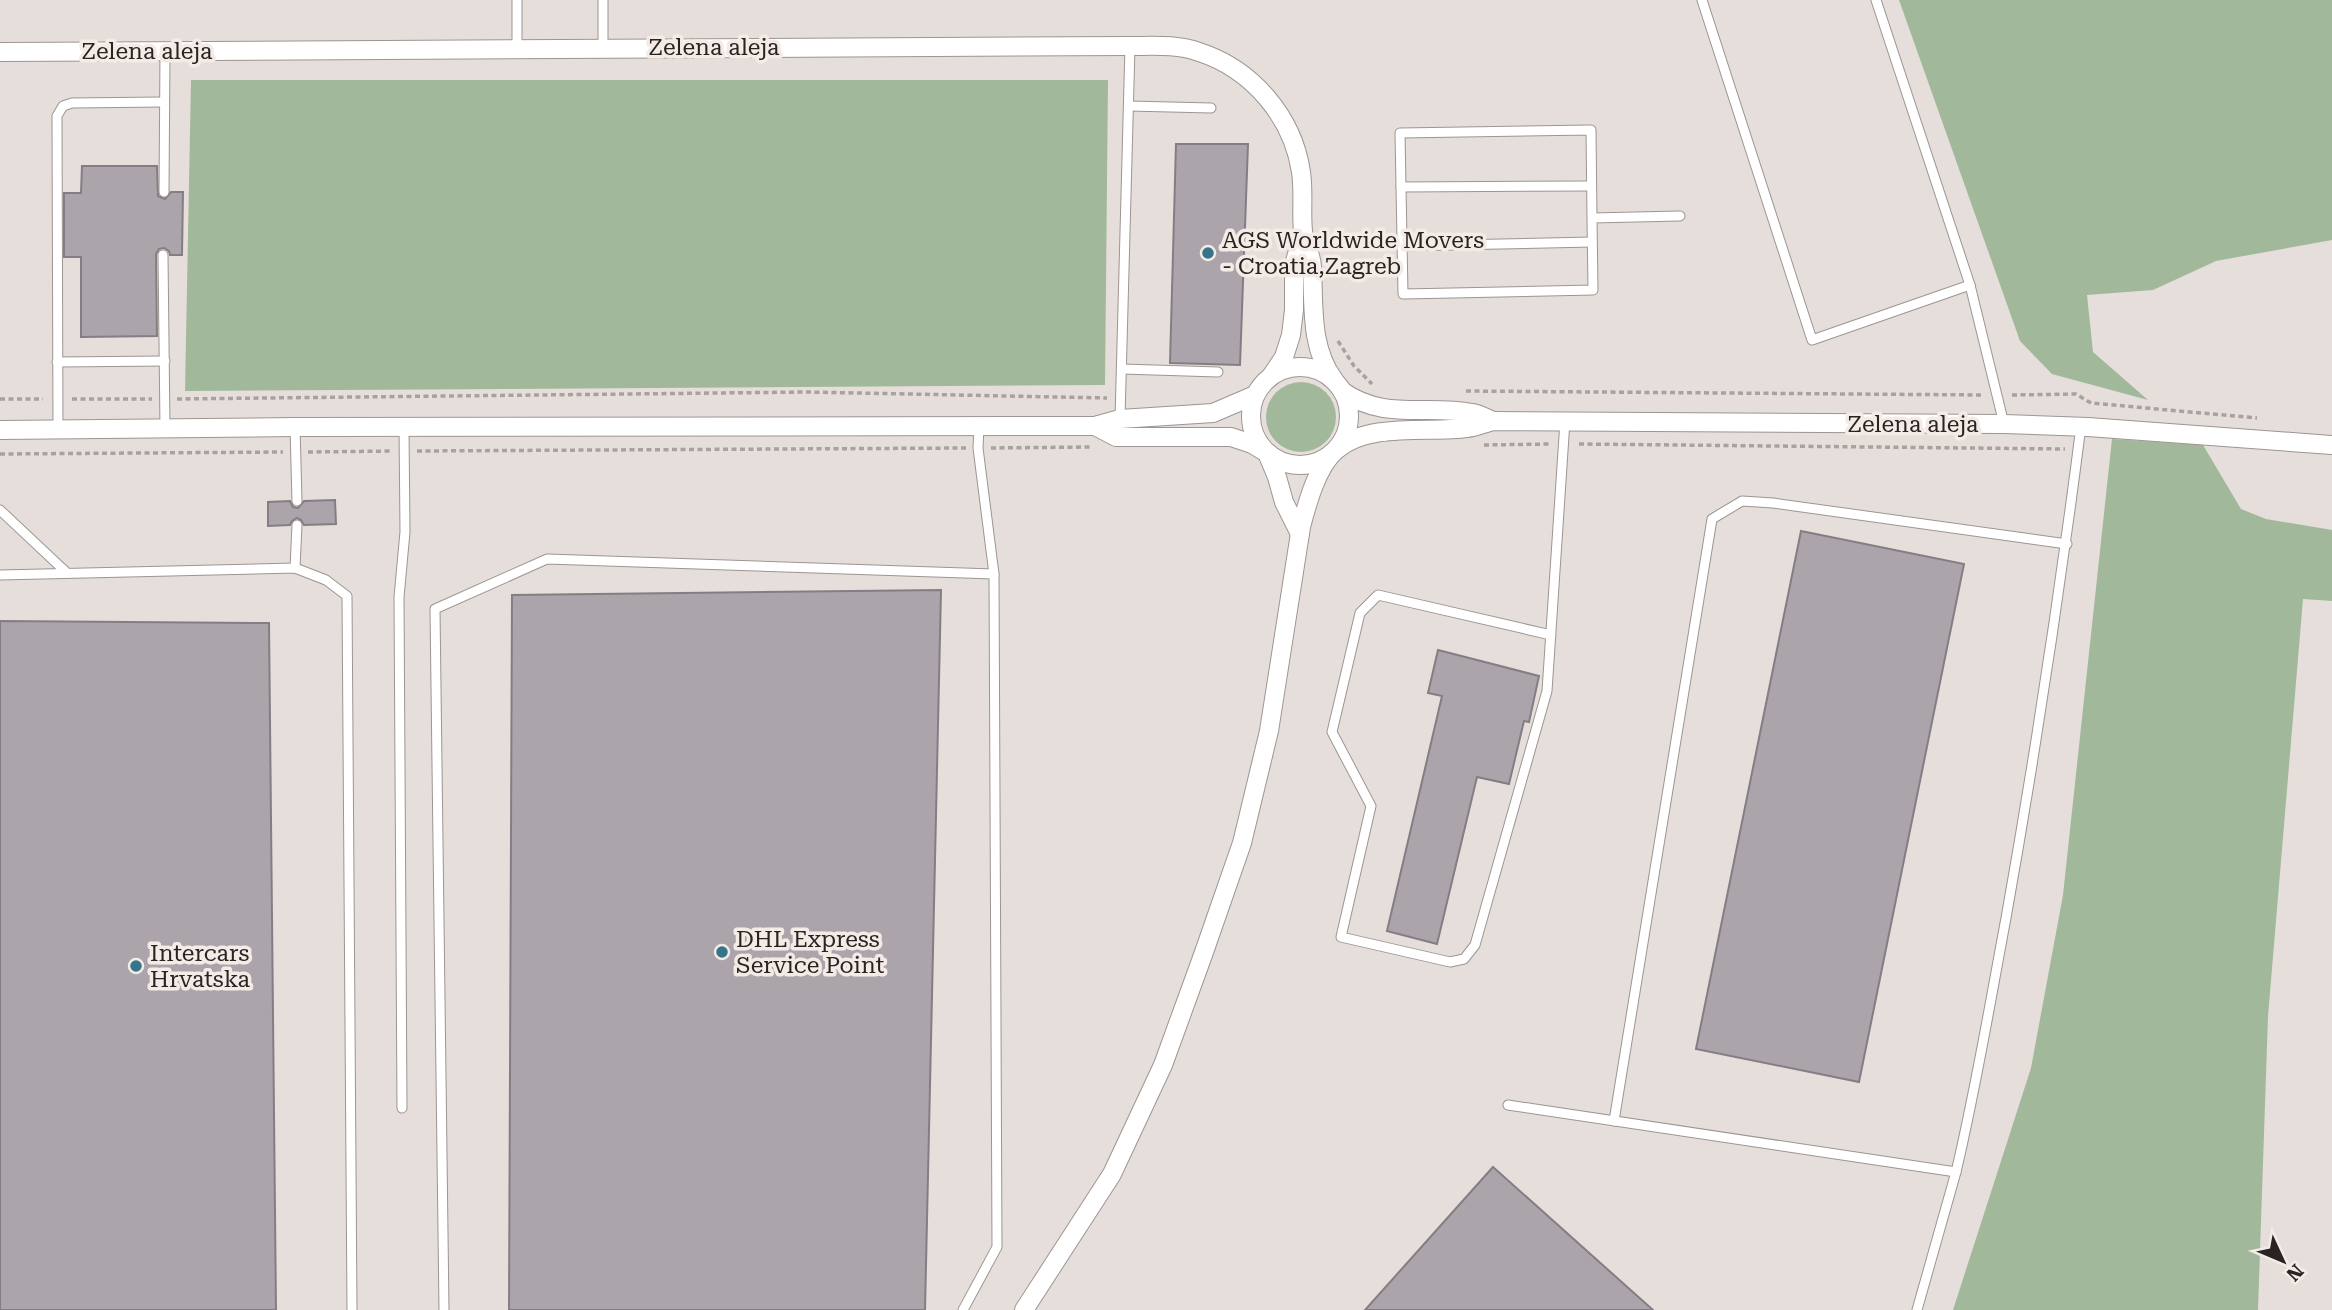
<svg xmlns="http://www.w3.org/2000/svg" width="2332" height="1310" viewBox="0 0 2332 1310" font-family="'Roboto Serif',serif">
  <style>
    .green { fill: #a2b89a }
    .building { fill: #aba5ab; stroke: #837e83; stroke-width: 2 }
    .lines { fill: none; stroke-linecap: round; stroke-linejoin: round }
    .lane-casing { stroke: #9d9591; stroke-width: 11 }
    .street-casing { stroke: #9d9591; stroke-width: 20 }
    .path { stroke: #a8a19e; stroke-width: 3.5; stroke-dasharray: 5 3.5; stroke-linecap: butt }
    .lane { stroke: #fff; stroke-width: 9 }
    .street { stroke: #fff; stroke-width: 18 }
    .poi-dot { fill: #357589; stroke: #f4ebe7; stroke-width: 2.5 }
    .labels { text-anchor: middle; stroke-width: 7; stroke-linejoin: round; paint-order: stroke }
    .street-label { font-size: 23px; fill: #272422; stroke: #f4ebe7 }
    .poi-label { font-size: 23px; fill: #272422; stroke: #f4ebe7; text-anchor: start }
  </style>
  <rect width="100%" height="100%" fill="#e6deda"/>
  <!-- green -->
  <g class="green">
    <path d="M 1899,0 L 2332,0 L 2332,240 L 2216,261 L 2153,290 L 2087,295 L 2093,352 L 2148,400 L 2052,374 L 2020,341 Z"/>
    <path d="M 191,80 L 1108,80 L 1105,385 L 185,391 Z"/>
    <circle cx="1301" cy="417" r="35"/>
    <path d="M 2112,439 L 2203,445 L 2241,509 L 2266,519 L 2332,530 L 2332,601 L 2303,599 L 2268,1016 L 2258,1310 L 1953,1310 L 2031,1068 L 2063,895 Z"/>
  </g>
  <!-- building -->
  <g class="building">
    <path d="M 1176,144 L 1248,144 L 1240,365 L 1170,363 Z"/>
    <path d="M 82,166 L 157,166 L 158,196 L 165,199 L 171,192 L 183,192 L 182,255 L 170,255 L 169,251 L 164,248 L 159,249 L 156,254 L 157,336 L 81,337 L 81,257 L 64,257 L 64,193 L 81,193 Z"/>
    <path d="M 335,500 L 336,524 L 304,525 L 301,520 L 297,518 L 292,521 L 290,525 L 268,526 L 268,502 L 290,501 L 293,507 L 298,508 L 304,501 Z"/>
    <path d="M 1801,531 L 1964,564 L 1859,1082 L 1696,1049 Z"/>
    <path d="M 941,590 L 925,1310 L 509,1310 L 512,595 Z"/>
    <path d="M 0,621 L 269,623 L 276,1310 L 0,1310 Z"/>
    <path d="M 1438,650 L 1539,676 L 1529,722 L 1524,721 L 1509,784 L 1477,777 L 1437,944 L 1387,931 L 1442,696 L 1428,693 Z"/>
    <path d="M 1493,1167 L 1653,1310 L 1365,1310 Z"/>
  </g>
  <g class="lines">
    <defs>
      <g id="lane">
        <path d="M 517,0 L 517,49"/>
        <path d="M 603,0 L 603,48"/>
        <path d="M 1702,0 L 1812,340 L 1970,285"/>
        <path d="M 1876,0 L 1970,285 L 2004,424"/>
        <path d="M 1129,106 L 1211,108"/>
        <path d="M 1401,187 L 1591,186"/>
        <path d="M 164,192 L 165,51"/>
        <path d="M 1592,218 L 1591,130 L 1400,133 L 1403,294 L 1593,290 L 1592,218 L 1680,216"/>
        <path d="M 1402,246 L 1592,242"/>
        <path d="M 163,255 L 165,429"/>
        <path d="M 57,362 L 165,361"/>
        <path d="M 1122,369 L 1218,372"/>
        <path d="M 1120,419 L 1130,46"/>
        <path d="M 295,427 L 297,501"/>
        <path d="M 58,430 L 57,116 L 63,106 L 72,103 L 163,102"/>
        <path d="M 0,510 L 67,573"/>
        <path d="M 295,568 L 297,525"/>
        <path d="M 0,575 L 295,568 L 326,580 L 347,596 L 352,1310"/>
        <path d="M 1551,635 L 1378,595 L 1360,613 L 1332,732 L 1371,806 L 1341,937 L 1450,962 L 1464,959 L 1475,945 L 1547,691 L 1565,421"/>
        <path d="M 1508,1105 L 1956,1172 L 1917,1310"/>
        <path d="M 402,1108 L 399,597 L 405,532 L 404,427"/>
        <path d="M 1614,1121 L 1712,519 L 1742,501 L 1773,503 L 2067,544"/>
        <path d="M 1956,1172 C 1976,1088 1990,1003 2006,918 C 2035,755 2060,591 2081,426"/>
        <path d="M 444,1310 L 435,609 L 547,559 L 994,574"/>
        <path d="M 963,1310 L 997,1247 L 994,574 L 978,448 L 979,426"/>
      </g>
      <g id="street">
        <path d="M 0,52 L 1130,46 C 1153,46 1177,44 1199,52 C 1252,69 1293,117 1301,172 C 1304,192 1301,212 1303,231 C 1304,243 1312,255 1312,267 C 1314,306 1310,348 1334,380"/>
        <circle cx="1300" cy="416" r="49"/>
        <path d="M 1272,375 L 1284,357 L 1291,335 L 1294,310 L 1294,265 L 1303,233"/>
        <path d="M 1342,391 C 1384,421 1426,404 1472,413 C 1479,414 1486,418 1493,421"/>
        <path d="M 1095,426 L 1116,437 L 1231,437 L 1252,444 L 1267,453 L 1277,477 L 1284,502 L 1300,534"/>
        <path d="M 0,430 L 295,427 L 1095,426 L 1120,419 L 1213,413 L 1255,395"/>
        <path d="M 1024,1310 L 1112,1174 L 1163,1065 L 1203,955 L 1242,843 L 1269,731 L 1301,527 C 1307,504 1317,466 1336,450 C 1369,422 1428,433 1467,428 C 1476,427 1485,423 1493,421 L 2004,424 L 2088,427 L 2332,445"/>
      </g>
    </defs>
    <!-- lane casing -->
    <use href="#lane" class="lane-casing"/>
    <!-- street casing -->
    <use href="#street" class="street-casing"/>
    <!-- path -->
    <g class="path">
      <path d="M 1338,341 L 1354,366 L 1372,384"/>
      <path d="M 1466,391 L 1983,395"/>
      <path d="M 2012,395 L 2076,394 L 2091,403 L 2257,418"/>
      <path d="M 0,399 L 43,399"/>
      <path d="M 72,399 L 152,399"/>
      <path d="M 177,399 L 808,392 L 1107,398"/>
      <path d="M 1579,444 L 2065,449"/>
      <path d="M 1484,445 L 1550,444"/>
      <path d="M 991,448 L 1092,447"/>
      <path d="M 417,451 L 966,448"/>
      <path d="M 308,452 L 392,451"/>
      <path d="M 0,454 L 283,452"/>
    </g>
    <!-- lane -->
    <use href="#lane" class="lane"/>
    <!-- street -->
    <use href="#street" class="street"/>
  </g>
  <!-- markers -->
  <g class="poi-dot">
    <circle cx="1208" cy="253" r="7"/>
    <circle cx="722" cy="952" r="7"/>
    <circle cx="136" cy="966" r="7"/>
  </g>
  <g class="labels">
    <!-- street labels -->
    <g class="street-label">
      <text x="714" y="55">Zelena aleja</text>
      <text x="147" y="59">Zelena aleja</text>
      <text x="1913" y="432">Zelena aleja</text>
    </g>
    <!-- poi labels -->
    <g class="poi-label">
      <text x="1222" y="248">AGS Worldwide Movers<tspan x="1222" dy="26">- Croatia,Zagreb</tspan></text>
      <text x="736" y="947">DHL Express<tspan x="736" dy="26">Service Point</tspan></text>
      <text x="150" y="961">Intercars<tspan x="150" dy="26">Hrvatska</tspan></text>
    </g>
  </g>
  <!-- north arrow -->
  <g transform="translate(2283 1261) rotate(134)" stroke="#f4ebe7" stroke-width="5" paint-order="stroke">
  <path d="M0-5L12 26L0 18L-12 26Z" fill="#272422"/>
  <text y="-10" font-size="19" font-weight="bold" text-anchor="middle" fill="#272422">N</text>
  </g>
</svg>
